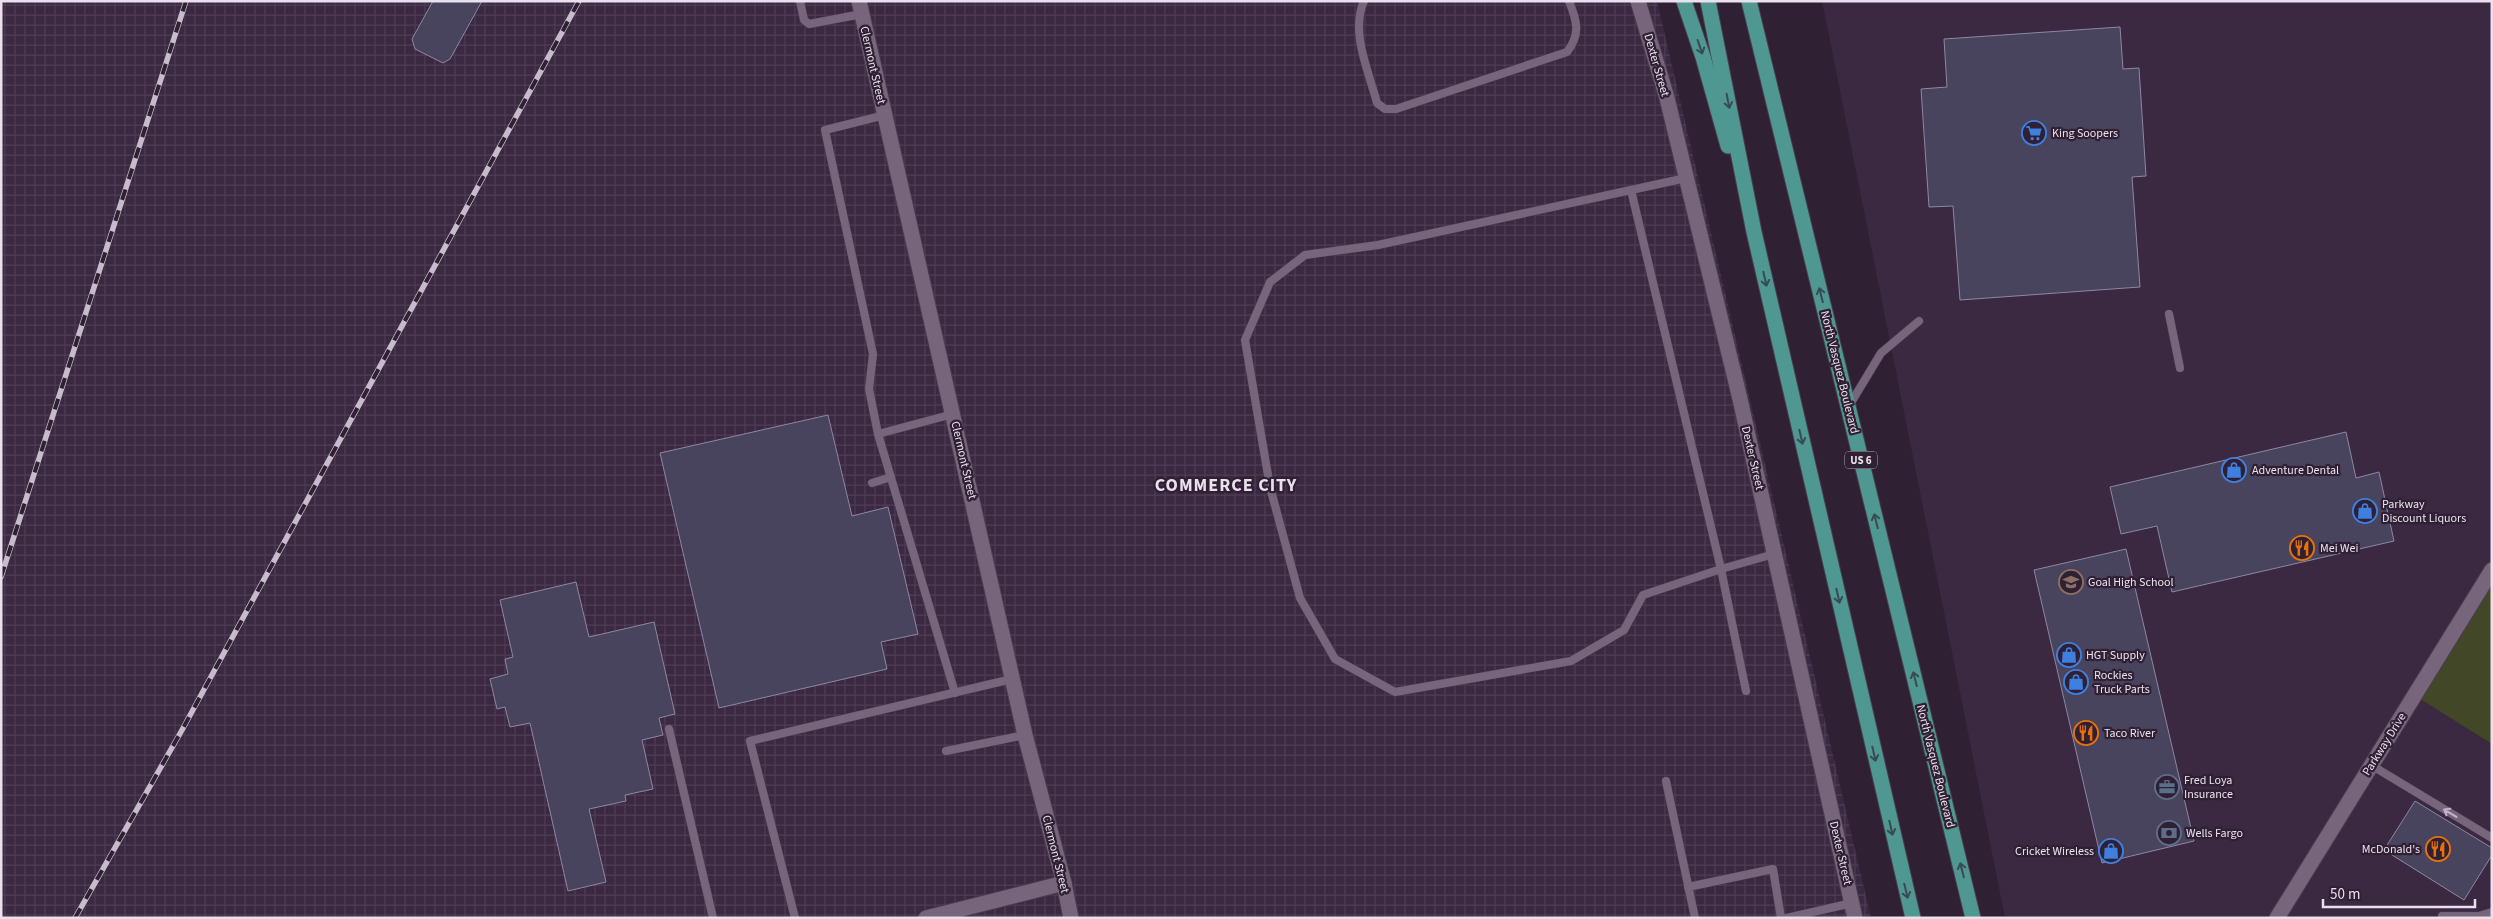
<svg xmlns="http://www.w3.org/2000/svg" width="2493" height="919" viewBox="0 0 2493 919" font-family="'Source Sans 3',sans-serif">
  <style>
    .built { fill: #3b2841 }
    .industrial { fill: url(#industrial-grid) }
    .park { fill: #424728 }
    .building { fill: #49445d; stroke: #8d88a4 }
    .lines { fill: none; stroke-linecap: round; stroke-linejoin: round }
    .service-casing { stroke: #4a3d4e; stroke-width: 9 }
    .minor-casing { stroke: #4a3d4e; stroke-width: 17 }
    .tertiary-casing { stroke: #4a3d4e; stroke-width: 17 }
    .trunk-casing { stroke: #4a3d4e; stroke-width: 17 }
    .service { stroke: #77657c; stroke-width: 8 }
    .minor { stroke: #77657c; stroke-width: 15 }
    .tertiary { stroke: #77657c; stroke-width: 15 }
    .trunk { stroke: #4e9891; stroke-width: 15 }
    .rail-casing { stroke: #c7bcca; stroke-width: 5.5 }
    .rail { stroke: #2f2034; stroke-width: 4; stroke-dasharray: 11; stroke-linecap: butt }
    .oneway { stroke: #3a4a55 }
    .oneway2 { stroke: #c2b6c6 }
    .labels { text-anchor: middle; stroke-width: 4.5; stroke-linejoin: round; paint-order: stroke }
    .shield { fill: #2f2034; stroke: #b3a7b6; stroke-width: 1 }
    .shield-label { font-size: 11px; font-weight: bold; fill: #ebe1ee }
    .street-label { font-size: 12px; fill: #ebe1ee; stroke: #2f2034 }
    .poi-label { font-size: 12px; fill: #ebe1ee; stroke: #2f2034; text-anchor: start }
    .district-label { font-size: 18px; font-weight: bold; letter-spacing: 1px; fill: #ebe1ee; stroke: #2f2034 }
  </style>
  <defs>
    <pattern id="industrial-grid" width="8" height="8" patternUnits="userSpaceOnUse" patternTransform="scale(1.25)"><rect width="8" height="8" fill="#3b2841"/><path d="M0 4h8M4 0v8" fill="none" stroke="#4e3d54"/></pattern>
  </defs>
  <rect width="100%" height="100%" fill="#2f2034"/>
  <!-- built -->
  <path class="built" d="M 1822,1 L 2492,1 L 2492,569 L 2415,695 L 2492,744 L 2492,918 L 2005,918 Z"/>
  <!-- industrial -->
  <path class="industrial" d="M 1,1 L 1657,1 L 1871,918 L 1,918 Z"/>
  <!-- park -->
  <path class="park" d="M 2492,570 L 2492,744 L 2414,695 Z"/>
  <!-- building -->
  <g class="building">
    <path d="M 433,1 L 482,1 L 450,59 L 443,63 L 415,49 L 412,39 Z"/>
    <path d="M 2120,27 L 2123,69 L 2139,68 L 2146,176 L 2132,177 L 2140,287 L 1960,300 L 1953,206 L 1929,207 L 1921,89 L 1947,87 L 1944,39 Z"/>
    <path d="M 828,415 L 852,516 L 888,507 L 918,634 L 881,642 L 887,669 L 719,708 L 660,453 Z"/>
    <path d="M 2346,432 L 2356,478 L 2379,472 L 2394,541 L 2172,592 L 2157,526 L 2121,534 L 2110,487 Z"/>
    <path d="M 2126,549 L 2194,841 L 2102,863 L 2034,570 Z"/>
    <path d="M 576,582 L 589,637 L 654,622 L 675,714 L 659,718 L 663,735 L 642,740 L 653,789 L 625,795 L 626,801 L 589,809 L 606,882 L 568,891 L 530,723 L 510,727 L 505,707 L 497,709 L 490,679 L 508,674 L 505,659 L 513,657 L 500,600 Z"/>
    <path d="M 2415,801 L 2492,848 L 2492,855 L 2464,900 L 2384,850 Z"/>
  </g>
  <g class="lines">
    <defs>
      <g id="service">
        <path d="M 800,1 L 804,20 L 809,24 L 862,14"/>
        <path d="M 1364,1 C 1350,32 1369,72 1377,103 L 1385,109 L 1396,109 L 1567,52 C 1581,34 1577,21 1569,1"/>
        <path d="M 1686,178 L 1631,190 L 1721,569 L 1774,554"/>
        <path d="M 1631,190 L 1378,245 L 1305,255 L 1270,282 L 1245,340 L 1270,487 L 1300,598 L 1335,659 L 1395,692 L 1571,661 L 1624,630 L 1643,595 L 1721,569 L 1746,691"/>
        <path d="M 2169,314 L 2180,368"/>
        <path d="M 1849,406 L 1881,353 L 1919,321"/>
        <path d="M 953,414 L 878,434 L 955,693"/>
        <path d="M 878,434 L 869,389 L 873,354 L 825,130 L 885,115"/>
        <path d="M 872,483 L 891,477"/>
        <path d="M 669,729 L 713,918"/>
        <path d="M 946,751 L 1025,735"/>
        <path d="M 2371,765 L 2492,838"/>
        <path d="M 1666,781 L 1695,918"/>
        <path d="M 1688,887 L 1773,869 L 1781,918"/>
        <path d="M 2442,916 L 2479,916 L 2492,912"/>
        <path d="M 795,918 L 750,741 L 1012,679"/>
        <path d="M 1787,918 L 1852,903"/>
      </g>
      <g id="minor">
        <path d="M 859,1 L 1025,735 L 1064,883 L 1071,918"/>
        <path d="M 1638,1 L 1667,98 L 1740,399 L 1855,918"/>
        <path d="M 926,918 L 1064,883"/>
      </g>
      <path id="tertiary" d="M 2277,918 L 2492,570"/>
      <g id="trunk">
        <path d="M 1684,1 L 1703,57 L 1728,146"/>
        <path d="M 1708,1 L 1754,232 L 1913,918"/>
        <path d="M 1749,1 L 1973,918"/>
      </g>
    </defs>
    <!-- service casing -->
    <use href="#service" class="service-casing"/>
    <!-- minor casing -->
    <use href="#minor" class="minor-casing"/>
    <!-- tertiary casing -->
    <use href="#tertiary" class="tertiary-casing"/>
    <!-- trunk casing -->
    <use href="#trunk" class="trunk-casing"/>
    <!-- service -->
    <use href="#service" class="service"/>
    <!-- minor -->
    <use href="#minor" class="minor"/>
    <!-- tertiary -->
    <use href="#tertiary" class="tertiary"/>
    <!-- trunk -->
    <use href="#trunk" class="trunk"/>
    <defs>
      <g id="rail">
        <path d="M 1,577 L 186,1"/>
        <path d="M 75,918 L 182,730 L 579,1"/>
      </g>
    </defs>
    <!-- rail casing -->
    <use href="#rail" class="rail-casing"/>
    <!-- rail -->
    <use href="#rail" class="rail"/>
  </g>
  <!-- one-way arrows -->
  <defs><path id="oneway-shaft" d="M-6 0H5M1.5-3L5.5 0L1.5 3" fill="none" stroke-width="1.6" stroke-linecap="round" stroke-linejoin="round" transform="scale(1.25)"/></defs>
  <g class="oneway">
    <use href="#oneway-shaft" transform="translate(1700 47) rotate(71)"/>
    <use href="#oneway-shaft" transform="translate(1728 101) rotate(79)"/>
    <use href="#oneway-shaft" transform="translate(1765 279) rotate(77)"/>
    <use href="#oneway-shaft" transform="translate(1821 295) rotate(-104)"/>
    <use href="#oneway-shaft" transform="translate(1801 437) rotate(77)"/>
    <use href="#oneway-shaft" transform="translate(1876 521) rotate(-104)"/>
    <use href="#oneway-shaft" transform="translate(1838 596) rotate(77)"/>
    <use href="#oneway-shaft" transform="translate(1915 679) rotate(-104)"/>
    <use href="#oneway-shaft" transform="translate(1874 754) rotate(77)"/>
    <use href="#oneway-shaft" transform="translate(1891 828) rotate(77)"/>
    <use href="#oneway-shaft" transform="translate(1962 870) rotate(-104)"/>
    <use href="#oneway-shaft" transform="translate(1906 891) rotate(76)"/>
  </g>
  <use class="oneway2" href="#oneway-shaft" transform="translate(2450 813) rotate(-149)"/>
  <!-- icons -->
  <defs>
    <symbol id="supermarket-ring" viewBox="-11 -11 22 22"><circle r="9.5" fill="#2f2034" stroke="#3f7fe0" stroke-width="1.5"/><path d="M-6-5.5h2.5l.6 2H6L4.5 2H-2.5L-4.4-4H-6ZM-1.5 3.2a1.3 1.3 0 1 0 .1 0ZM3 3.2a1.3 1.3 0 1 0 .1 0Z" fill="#3f7fe0"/></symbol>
    <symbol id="shop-ring" viewBox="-11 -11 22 22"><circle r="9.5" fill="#2f2034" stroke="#3f7fe0" stroke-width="1.5"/><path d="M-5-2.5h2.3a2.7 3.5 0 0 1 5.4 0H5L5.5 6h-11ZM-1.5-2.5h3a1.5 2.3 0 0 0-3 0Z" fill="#3f7fe0"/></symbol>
    <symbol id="restaurant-ring" viewBox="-11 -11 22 22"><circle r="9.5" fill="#2f2034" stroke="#e8710a" stroke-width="1.5"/><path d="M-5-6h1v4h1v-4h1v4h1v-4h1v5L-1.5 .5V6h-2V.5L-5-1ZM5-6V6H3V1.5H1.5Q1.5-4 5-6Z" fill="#e8710a"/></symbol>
    <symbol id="school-ring" viewBox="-11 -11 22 22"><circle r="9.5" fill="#2f2034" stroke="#8d6e63" stroke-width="1.5"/><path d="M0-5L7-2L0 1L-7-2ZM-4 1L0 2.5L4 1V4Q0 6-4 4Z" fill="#8d6e63"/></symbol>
    <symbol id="office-ring" viewBox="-11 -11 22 22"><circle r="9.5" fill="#2f2034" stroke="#5c6f8a" stroke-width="1.5"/><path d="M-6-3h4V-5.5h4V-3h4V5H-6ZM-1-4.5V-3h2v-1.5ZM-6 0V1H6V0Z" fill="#5c6f8a"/></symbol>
    <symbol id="bank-ring" viewBox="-11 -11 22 22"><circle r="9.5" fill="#2f2034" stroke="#5c6f8a" stroke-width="1.5"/><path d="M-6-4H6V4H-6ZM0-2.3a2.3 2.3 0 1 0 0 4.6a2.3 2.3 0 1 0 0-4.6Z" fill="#5c6f8a"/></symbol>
  </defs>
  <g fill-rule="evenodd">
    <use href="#supermarket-ring" x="2020" y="119" width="28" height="28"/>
    <use href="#shop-ring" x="2220" y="456" width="28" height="28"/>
    <use href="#shop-ring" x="2351" y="497" width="28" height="28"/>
    <use href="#restaurant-ring" x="2288" y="534" width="28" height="28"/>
    <use href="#school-ring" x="2057" y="568" width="28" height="28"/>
    <use href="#shop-ring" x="2055" y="641" width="28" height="28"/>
    <use href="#shop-ring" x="2062" y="668" width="28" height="28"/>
    <use href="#restaurant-ring" x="2072" y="719" width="28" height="28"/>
    <use href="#office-ring" x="2153" y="773" width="28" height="28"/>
    <use href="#bank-ring" x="2155" y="819" width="28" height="28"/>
    <use href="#restaurant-ring" x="2424" y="835" width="28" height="28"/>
    <use href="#shop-ring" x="2097" y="837" width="28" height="28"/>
  </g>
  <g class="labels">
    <!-- shield labels -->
    <rect class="shield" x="1845" y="451.5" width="32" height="17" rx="4"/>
    <g class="shield-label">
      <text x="1861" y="464">US 6</text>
    </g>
    <!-- street labels -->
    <g class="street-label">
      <text transform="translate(873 65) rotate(77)" y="4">Clermont Street</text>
      <text transform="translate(1657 65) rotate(74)" y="4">Dexter Street</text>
      <text transform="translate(1840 372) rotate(76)" y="4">North Vasquez Boulevard</text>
      <text transform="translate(1753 458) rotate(77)" y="4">Dexter Street</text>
      <text transform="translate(964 460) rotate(77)" y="4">Clermont Street</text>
      <text transform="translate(2384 744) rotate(-58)" y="4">Parkway Drive</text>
      <text transform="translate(1936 766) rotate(76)" y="4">North Vasquez Boulevard</text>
      <text transform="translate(1841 853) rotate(77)" y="4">Dexter Street</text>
      <text transform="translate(1056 854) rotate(76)" y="4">Clermont Street</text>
    </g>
    <!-- poi labels -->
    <g class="poi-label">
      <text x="2052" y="137">King Soopers</text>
      <text x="2252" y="474">Adventure Dental</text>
      <text x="2382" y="508">Parkway<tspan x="2382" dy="14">Discount Liquors</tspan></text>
      <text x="2320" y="552">Mei Wei</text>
      <text x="2088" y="586">Goal High School</text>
      <text x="2086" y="659">HGT Supply</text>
      <text x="2094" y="679">Rockies<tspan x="2094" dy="14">Truck Parts</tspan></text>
      <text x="2104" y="737">Taco River</text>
      <text x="2184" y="784">Fred Loya<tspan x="2184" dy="14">Insurance</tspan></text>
      <text x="2186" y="837">Wells Fargo</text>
      <text x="2420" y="853" text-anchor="end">McDonald's</text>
      <text x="2094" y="855" text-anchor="end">Cricket Wireless</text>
    </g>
    <!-- district labels -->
    <g class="district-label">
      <text x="1226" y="491">COMMERCE CITY</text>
    </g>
  </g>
  <!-- border -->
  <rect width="2493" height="919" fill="none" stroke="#ebe1ee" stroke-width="5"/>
  <!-- scale -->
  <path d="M2323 899v8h152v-8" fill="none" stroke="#ebe1ee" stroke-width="2.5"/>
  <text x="2330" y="899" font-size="15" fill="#ebe1ee" stroke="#2f2034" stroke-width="4" paint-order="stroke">50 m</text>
</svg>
